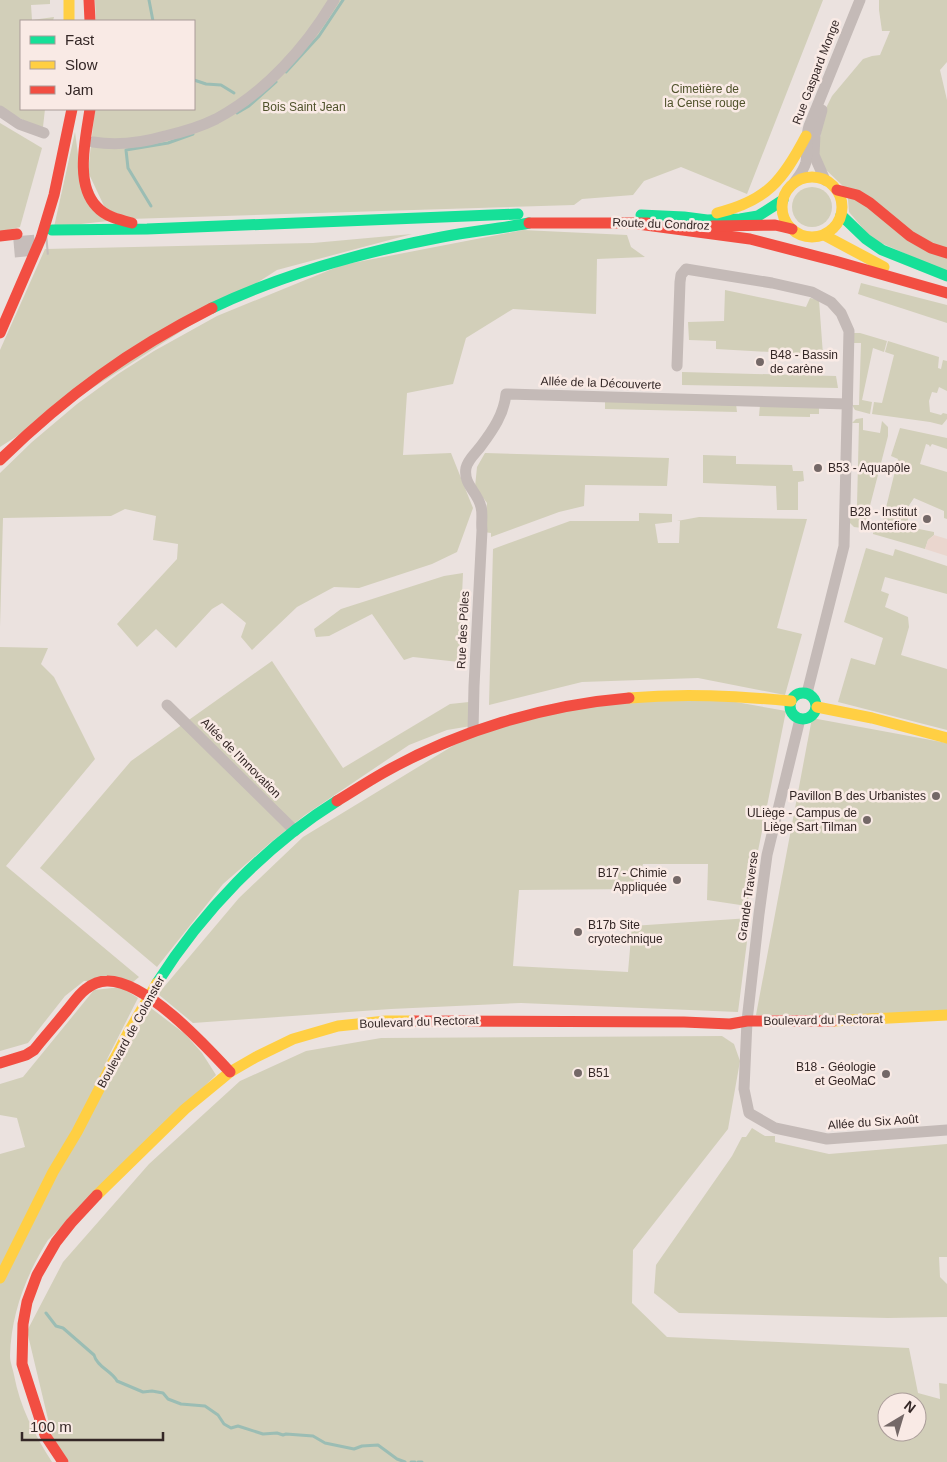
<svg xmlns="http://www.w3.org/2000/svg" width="947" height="1462" viewBox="0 0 947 1462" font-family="Helvetica,sans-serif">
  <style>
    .green { fill: #d2cfb9; fill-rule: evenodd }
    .plaza { fill: #ead6ce }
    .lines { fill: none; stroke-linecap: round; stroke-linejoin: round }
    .stream { stroke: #9bbdb4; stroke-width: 3 }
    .highway-tunnel { stroke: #c6bdba; stroke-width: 21; stroke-dasharray: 21 11; stroke-linecap: butt }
    .street { stroke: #c4bab7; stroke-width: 11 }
    .fast { stroke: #16e098; stroke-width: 11 }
    .slow { stroke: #ffcf43; stroke-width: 11 }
    .jam { stroke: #f24e42; stroke-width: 11 }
    .poi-dot { fill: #746867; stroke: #f9eae5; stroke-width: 2 }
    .labels { text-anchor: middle; stroke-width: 5; stroke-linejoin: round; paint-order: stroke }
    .street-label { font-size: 12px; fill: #342726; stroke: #f9eae5 }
    .park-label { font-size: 12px; fill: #4f522b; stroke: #f9eae5 }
    .poi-label { font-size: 12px; fill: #342726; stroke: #f9eae5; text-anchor: end }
  </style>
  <rect width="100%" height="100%" fill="#ebe2df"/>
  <!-- green -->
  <g class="green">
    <path d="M 0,0 L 50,0 L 50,4 L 31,5 L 32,20 L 54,17 L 53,21 L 21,21 L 21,109 L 45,109 L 43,127 L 32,125 L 0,107 Z"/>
    <path d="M 95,0 L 823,0 L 747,194 L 681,167 L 644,181 L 633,195 L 582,199 L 574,205 L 129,219 L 105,208 L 88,172 L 95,109 L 194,109 L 194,21 L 96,21 Z"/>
    <path d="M 879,0 L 947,0 L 947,62 L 940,70 L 947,100 L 947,272 L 872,239 L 849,212 L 848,199 L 843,186 L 822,166 L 817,154 L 825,110 L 832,96 L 863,59 L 872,56 L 880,55 L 890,31 L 882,31 L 879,10 Z"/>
    <path d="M 0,123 L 42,148 L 20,227 L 0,232 Z"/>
    <path d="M 75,132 L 79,162 L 108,221 L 54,227 Z"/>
    <circle cx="812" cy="207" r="20"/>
    <path d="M 523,230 L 627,235 L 631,247 L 645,257 L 597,259 L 596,314 L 513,309 L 466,338 L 453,384 L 407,393 L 403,455 L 451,453 L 473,508 L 457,552 L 432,564 L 359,588 L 334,587 L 297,607 L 252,650 L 241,637 L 246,623 L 222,603 L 212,609 L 176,648 L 156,629 L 137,647 L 117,624 L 177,559 L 178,544 L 153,540 L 156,516 L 125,509 L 111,516 L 3,518 L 0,627 L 0,473 L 32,442 L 77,404 L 118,374 L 154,351 L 217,316 L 342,265 Z"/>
    <path d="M 412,234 L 277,270 L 0,447 L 0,350 L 45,249 L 313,243 Z"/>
    <path d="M 861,283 L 947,305 L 947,323 L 858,294 Z"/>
    <path d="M 725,290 L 806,307 L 810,298 L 819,300 L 823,355 L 716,349 L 716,341 L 689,340 L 688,322 L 724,321 Z"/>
    <path d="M 852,333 L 860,333 L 887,341 L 884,352 L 873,348 L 862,400 L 872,402 L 870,414 L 855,410 L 852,405 L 859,405 L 861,343 L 853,343 Z"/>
    <path d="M 888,341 L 939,357 L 938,368 L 941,369 L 943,360 L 947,361 L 947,391 L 939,387 L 937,393 L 932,392 L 929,401 L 930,412 L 941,415 L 943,413 L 947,414 L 947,419 L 942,425 L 930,422 L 872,414 L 874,402 L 882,403 L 894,355 L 885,352 Z"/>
    <path d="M 682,372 L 836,376 L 838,388 L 682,385 Z"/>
    <path d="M 605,400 L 736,404 L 737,412 L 605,409 Z"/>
    <path d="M 760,405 L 819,406 L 819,414 L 810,414 L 810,417 L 759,416 Z"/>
    <path d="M 863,418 L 863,430 L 880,433 L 882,421 L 888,427 L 888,436 L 865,525 L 862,528 L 854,527 L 850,523 L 850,506 L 857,505 L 859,423 L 852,423 L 856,419 Z"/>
    <path d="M 900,428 L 947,438 L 947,449 L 932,444 L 930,447 L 929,445 L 926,444 L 920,464 L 947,472 L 947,519 L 944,518 L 944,511 L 914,498 L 908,507 L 908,521 L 914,523 L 914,528 L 934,532 L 934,535 L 928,540 L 925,549 L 873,534 L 873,531 L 880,532 L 898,459 L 891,456 Z"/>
    <path d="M 485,453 L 669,458 L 667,486 L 585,485 L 584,506 L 559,512 L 491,537 L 491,533 L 483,532 L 487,503 L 475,487 L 477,467 Z"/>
    <path d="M 703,455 L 736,456 L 736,464 L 792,465 L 793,471 L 803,471 L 804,481 L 798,482 L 798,510 L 777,510 L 776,486 L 703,483 Z"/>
    <path d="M 639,513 L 672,514 L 672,522 L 655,524 L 658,543 L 679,543 L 680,521 L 677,521 L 699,517 L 807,519 L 777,628 L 802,634 L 785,695 L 698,678 L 582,682 L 489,705 L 493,549 L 570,521 L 639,521 Z"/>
    <path d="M 866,548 L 893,556 L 895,549 L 947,566 L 947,594 L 885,577 L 881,591 L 889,594 L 885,607 L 908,617 L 909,627 L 901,655 L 947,669 L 947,730 L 838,702 L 851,658 L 875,665 L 883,638 L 844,622 Z"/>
    <path d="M 463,573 L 459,662 L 413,657 L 404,660 L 372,614 L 329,636 L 316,637 L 314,629 L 341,609 L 444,576 Z"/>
    <path d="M 0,647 L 48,648 L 41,664 L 54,677 L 95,759 L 6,866 L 139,977 L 133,982 L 84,981 L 65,996 L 28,1043 L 0,1051 Z"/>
    <path d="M 272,661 L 343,768 L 450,704 L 469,702 L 471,726 L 447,730 L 409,745 L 305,815 L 270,843 L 223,884 L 157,967 L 40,868 L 131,761 Z"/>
    <path d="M 708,697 L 786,711 L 747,906 L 707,900 L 708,864 L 643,864 L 636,889 L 519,890 L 513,966 L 628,972 L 632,926 L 750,918 L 738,1012 L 521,1003 L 391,1009 L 193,1023 L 158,994 L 239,898 L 303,837 L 474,733 L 587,704 Z"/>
    <path d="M 812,718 L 947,743 L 947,1015 L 756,1015 Z"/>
    <path d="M 121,987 L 138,998 L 106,1061 L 147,1005 L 185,1034 L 202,1053 L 216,1075 L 48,1240 C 26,1275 11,1314 10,1356 C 10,1362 13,1369 14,1375 C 20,1407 34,1434 52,1462 L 0,1462 L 0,1154 L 25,1147 L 17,1118 L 0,1115 L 0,1084 L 23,1077 L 94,990 Z"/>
    <path d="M 722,1036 L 734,1044 L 740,1061 L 728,1129 L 633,1250 L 632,1303 L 667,1337 L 909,1348 L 918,1393 L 940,1399 L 939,1383 L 947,1384 L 947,1462 L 69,1462 L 52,1436 L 27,1331 L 63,1262 L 149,1164 L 240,1081 L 306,1051 L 381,1038 ZM 887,1402 L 917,1402 L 917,1432 L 887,1432 Z"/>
    <path d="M 752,1128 L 765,1136 L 775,1136 L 775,1142 L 829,1154 L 947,1144 L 947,1257 L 939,1257 L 940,1277 L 947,1284 L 947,1317 L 888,1318 L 679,1313 L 654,1293 L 656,1265 L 732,1156 L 742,1137 L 746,1137 Z"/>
  </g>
  <!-- plaza -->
  <path class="plaza" d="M 934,535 L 947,539 L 947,556 L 925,549 L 928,540 Z"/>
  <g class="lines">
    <!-- stream -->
    <g class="stream">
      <path d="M 149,0 L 153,21"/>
      <path d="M 286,72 L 319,36 L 343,0"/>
      <path d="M 194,80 L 206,84 L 221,85 L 234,93"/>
      <path d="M 237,113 L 249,106 L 276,82"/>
      <path d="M 151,206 L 128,168 L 126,150 L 168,143 L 193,134"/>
      <path d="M 46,1313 L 56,1326 L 63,1328 L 94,1355 C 97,1367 112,1371 117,1381 L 143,1392 L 152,1391 L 163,1393 L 168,1399 L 181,1404 L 205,1406 L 218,1415 L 224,1424 L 231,1428 L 238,1426 L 263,1434 L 277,1433 L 283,1435 L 286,1434 L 313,1436 L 325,1443 L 354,1449 L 362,1446 L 378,1445 L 397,1459 L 405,1462"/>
      <path d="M 411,1462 L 415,1462"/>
      <path d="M 418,1462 L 422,1462"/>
    </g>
    <!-- highway-tunnel -->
    <path class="highway-tunnel" d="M 14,247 L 48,244"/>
    <!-- street -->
    <g class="street">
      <path d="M 822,110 L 815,135 L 814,155 L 825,180"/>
      <path d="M 0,111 L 19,124 L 44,133"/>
      <path d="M 93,142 C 119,146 141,143 165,136 C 183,132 200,127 216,119 C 265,93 306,47 334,0"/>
      <path d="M 794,183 C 799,176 804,170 806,162 C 808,150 805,138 809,126 L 860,0"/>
      <path d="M 677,366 L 680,282 L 681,275 L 686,269 L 772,283 L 812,292 L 831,302 L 841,313 L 849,331 L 844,546 L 807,693"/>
      <path d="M 167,705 L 295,831"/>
      <path d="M 800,719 L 767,855 L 759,914 L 747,1021 L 744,1089 L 749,1113 L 775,1128 L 827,1139 L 947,1130"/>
      <path d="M 473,731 L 474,686 L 482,530 C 481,523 483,514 481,507 C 478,492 463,485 466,468 C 468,459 476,453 481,446 C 493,430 504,414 506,394 L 847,404"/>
    </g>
    <!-- fast -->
    <g class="fast">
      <path d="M 641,215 L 684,217 L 707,220 L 740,219 L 758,216 L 783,200"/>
      <path d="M 841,215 L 866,239 L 882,250 L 947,276"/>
      <path d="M 52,230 L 147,229 L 518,214"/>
      <path d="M 212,308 C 285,273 363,252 442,237 C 471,231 500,229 529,223"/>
      <circle cx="803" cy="706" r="13"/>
      <path d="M 157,983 C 202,912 265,846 337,801"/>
    </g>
    <!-- slow -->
    <g class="slow">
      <path d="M 69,0 L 69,21"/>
      <circle cx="812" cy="207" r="30"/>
      <path d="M 717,213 C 767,201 783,180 806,136"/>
      <path d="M 824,235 L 884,267"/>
      <path d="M 629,698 C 685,693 735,696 791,701"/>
      <path d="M 817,707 L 872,718 L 947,738"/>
      <path d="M 833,1021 L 947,1015"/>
      <path d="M 97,1195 L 185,1109 L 230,1072 L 256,1057 L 293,1039 L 338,1026 L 386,1021 L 414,1021"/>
      <path d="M 0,1278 L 53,1172 L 77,1132 L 127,1035 L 157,983"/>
    </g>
    <!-- jam -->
    <g class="jam">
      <path d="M 89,0 L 90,21"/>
      <path d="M 90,109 C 86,137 74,184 97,207 C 106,217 120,220 132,223"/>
      <path d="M 837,190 L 857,195 L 870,203 L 910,236 L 931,248 L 947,253"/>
      <path d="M 529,223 L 648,223"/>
      <path d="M 638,224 L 750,239 L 835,261 L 947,293"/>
      <path d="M 712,226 L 775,225 L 792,229"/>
      <path d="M 0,236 L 17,234"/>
      <path d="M 0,333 L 41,238 L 54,195 L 72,109"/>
      <path d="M 0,460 C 67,395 129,350 212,308"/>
      <path d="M 337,801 C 352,792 367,782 383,773 C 457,731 544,705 629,698"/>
      <path d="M 414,1021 L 684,1022 L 730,1024 L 747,1021 L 833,1021"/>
      <path d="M 0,1063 L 26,1055 L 34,1050 C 45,1036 57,1023 68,1009 C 73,1003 79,994 86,989 C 91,985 99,981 107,981 C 145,980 205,1045 230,1072"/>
      <path d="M 63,1462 L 45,1435 L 22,1364 L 23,1324 L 27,1302 L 37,1275 L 56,1242 L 71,1223 L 97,1195"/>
    </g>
  </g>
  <!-- markers -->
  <g class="poi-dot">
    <circle cx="760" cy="362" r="5"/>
    <circle cx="818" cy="468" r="5"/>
    <circle cx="927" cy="519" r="5"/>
    <circle cx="936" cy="796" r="5"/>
    <circle cx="867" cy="820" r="5"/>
    <circle cx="677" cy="880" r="5"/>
    <circle cx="578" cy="932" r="5"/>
    <circle cx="578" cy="1073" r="5"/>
    <circle cx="886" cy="1074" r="5"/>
  </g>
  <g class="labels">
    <!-- street labels -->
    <g class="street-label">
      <text transform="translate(816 72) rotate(-69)" y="4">Rue Gaspard Monge</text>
      <text transform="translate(661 224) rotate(2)" y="4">Route du Condroz</text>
      <text transform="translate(601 383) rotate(2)" y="4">Allée de la Découverte</text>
      <text transform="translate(463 630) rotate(-87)" y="4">Rue des Pôles</text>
      <text transform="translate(241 758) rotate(45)" y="4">Allée de l'Innovation</text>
      <text transform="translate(748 896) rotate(-82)" y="4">Grande Traverse</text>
      <text transform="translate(823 1020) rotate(-1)" y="4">Boulevard du Rectorat</text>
      <text transform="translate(419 1022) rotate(-2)" y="4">Boulevard du Rectorat</text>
      <text transform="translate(131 1032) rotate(-61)" y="4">Boulevard de Colonster</text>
      <text transform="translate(873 1122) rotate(-4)" y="4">Allée du Six Août</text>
    </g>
    <!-- park labels -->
    <g class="park-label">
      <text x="705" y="93">Cimetière de<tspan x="705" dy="14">la Cense rouge</tspan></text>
      <text x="304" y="111">Bois Saint Jean</text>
    </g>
    <!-- poi labels -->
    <g class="poi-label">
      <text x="770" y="359" text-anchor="start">B48 - Bassin<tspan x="770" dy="14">de carène</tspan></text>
      <text x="828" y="472" text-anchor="start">B53 - Aquapôle</text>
      <text x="917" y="516">B28 - Institut<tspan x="917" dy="14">Montefiore</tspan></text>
      <text x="926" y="800">Pavillon B des Urbanistes</text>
      <text x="857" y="817">ULiège - Campus de<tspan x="857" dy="14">Liège Sart Tilman</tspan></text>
      <text x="667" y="877">B17 - Chimie<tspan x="667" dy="14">Appliquée</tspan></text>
      <text x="588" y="929" text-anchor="start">B17b Site<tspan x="588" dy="14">cryotechnique</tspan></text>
      <text x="876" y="1071">B18 - Géologie<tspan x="876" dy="14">et GeoMaC</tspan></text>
      <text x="588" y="1077" text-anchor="start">B51</text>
    </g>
  </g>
  <!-- legend -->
  <rect x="20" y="20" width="175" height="90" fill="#f9eae5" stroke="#aa9c99"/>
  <rect x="30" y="36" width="25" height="8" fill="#16e098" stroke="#aa9c99"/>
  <text x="65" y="45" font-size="15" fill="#342726">Fast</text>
  <rect x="30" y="61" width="25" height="8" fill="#ffcf43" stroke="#aa9c99"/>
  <text x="65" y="70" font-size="15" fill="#342726">Slow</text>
  <rect x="30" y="86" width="25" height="8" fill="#f24e42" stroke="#aa9c99"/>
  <text x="65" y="95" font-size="15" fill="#342726">Jam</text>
  <!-- north arrow -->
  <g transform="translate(902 1417) rotate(38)"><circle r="24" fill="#f9eae5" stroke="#aa9c99"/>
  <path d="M0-4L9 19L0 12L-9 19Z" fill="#746867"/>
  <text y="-8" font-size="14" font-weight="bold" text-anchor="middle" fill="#342726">N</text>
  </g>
  <!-- scale -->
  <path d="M22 1432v8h141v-8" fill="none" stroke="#342726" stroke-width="2.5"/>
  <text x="30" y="1432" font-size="15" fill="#342726" stroke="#f9eae5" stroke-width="4" paint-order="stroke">100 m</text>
</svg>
